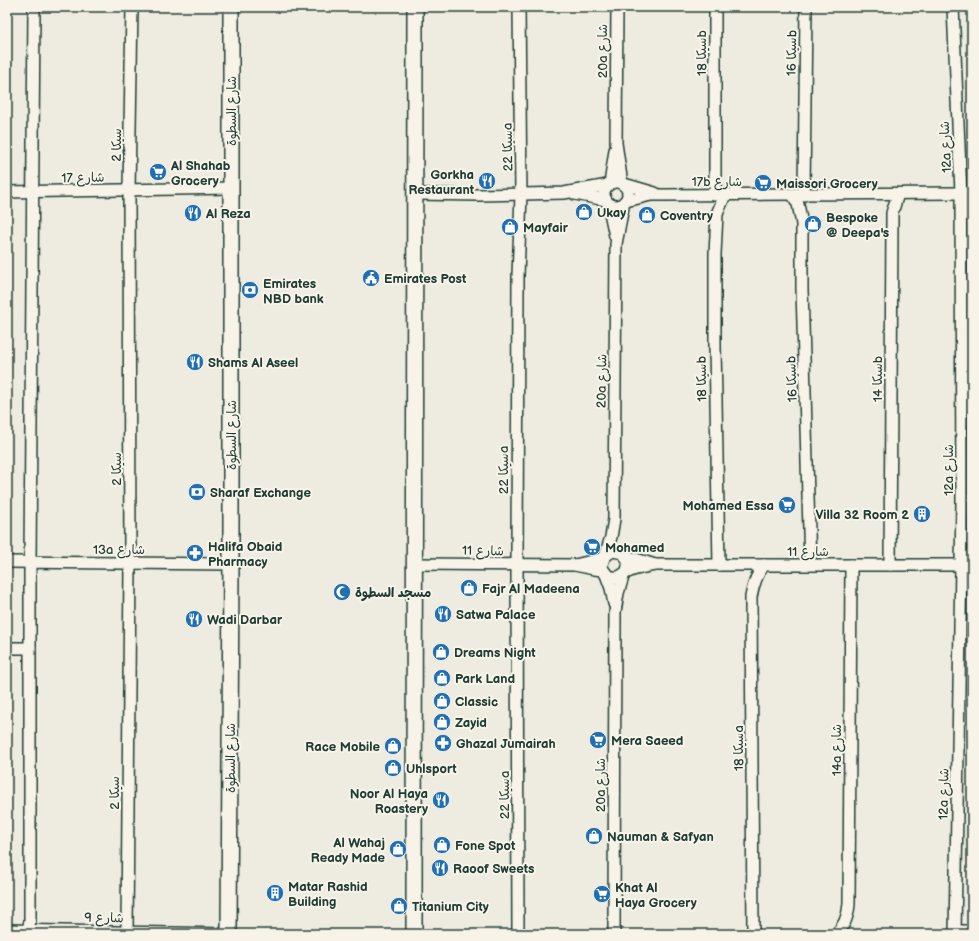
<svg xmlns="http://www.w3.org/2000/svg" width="979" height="941" viewBox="0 0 979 941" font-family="'Balsamiq Sans','Playpen Sans Arabic',sans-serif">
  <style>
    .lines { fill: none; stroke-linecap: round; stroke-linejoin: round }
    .minor-casing { stroke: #1f3d34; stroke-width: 14 }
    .secondary-casing { stroke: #1f3d34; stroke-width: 18 }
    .minor { stroke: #f7f3e8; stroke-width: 11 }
    .secondary { stroke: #f7f3e8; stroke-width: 15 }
    .labels { text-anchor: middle; stroke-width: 4; stroke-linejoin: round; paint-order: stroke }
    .street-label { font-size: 13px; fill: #1f3d34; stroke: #f7f3e8 }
    .poi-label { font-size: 13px; font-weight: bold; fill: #1f3d34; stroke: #f7f3e8; text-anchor: start }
  </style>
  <rect width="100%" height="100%" fill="#eeece1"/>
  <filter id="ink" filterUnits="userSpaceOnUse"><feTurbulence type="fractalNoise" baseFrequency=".025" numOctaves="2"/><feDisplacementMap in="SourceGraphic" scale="8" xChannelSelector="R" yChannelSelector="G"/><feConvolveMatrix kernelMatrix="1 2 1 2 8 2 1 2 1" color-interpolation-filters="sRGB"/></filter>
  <g filter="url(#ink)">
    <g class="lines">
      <defs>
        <g id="minor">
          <path d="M 617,7 L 616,143 L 622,184"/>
          <path d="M 953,7 L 961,193 L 962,503 L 955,934"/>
          <circle cx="616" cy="194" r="12"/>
          <path d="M 610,184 L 615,150"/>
          <path d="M 624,184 L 655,193"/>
          <path d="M 7,192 L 232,188"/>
          <path d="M 415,194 L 478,195 L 564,193 L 608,185"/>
          <path d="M 575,194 L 606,200"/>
          <path d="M 715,195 L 715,7"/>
          <path d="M 793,195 L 798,204 L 802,224 L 802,289 L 810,565"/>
          <path d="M 804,195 L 806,7"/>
          <path d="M 626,201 L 651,195 L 664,195 L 961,193"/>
          <path d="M 608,203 L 615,236"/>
          <path d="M 605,556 L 611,537 L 614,519 L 616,244 L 624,202"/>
          <path d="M 626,556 L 655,565"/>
          <path d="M 7,562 L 231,564"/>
          <path d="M 414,564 L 575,565 L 594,569 L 603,570"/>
          <path d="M 575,565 L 604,558"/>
          <path d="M 719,565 L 715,346 L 715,254 L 717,214 L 725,195"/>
          <path d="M 890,565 L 892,223 L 892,213 L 898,194"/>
          <path d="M 605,572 L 611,588 L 614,604"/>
          <path d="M 626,572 C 630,565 629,559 623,553 L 613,551 C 597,557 599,579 617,577 C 621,577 624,573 628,572 C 636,568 646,567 655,565 L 961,565"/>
          <path d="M 7,648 L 30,648"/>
          <path d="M 7,930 L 225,934"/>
          <path d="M 955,931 L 972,931"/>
          <path d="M 127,932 L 130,564 L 129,190 L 132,7"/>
          <path d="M 27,934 L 30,921 L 30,563 L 34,7"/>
          <path d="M 518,934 L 517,565 L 518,276 L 521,194 L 519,7"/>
          <path d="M 614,934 L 615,612 L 618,593 L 624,574"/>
          <path d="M 753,934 L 751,597 C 753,585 756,575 764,565"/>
          <path d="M 836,934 C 845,926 848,916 849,904 L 851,565"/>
        </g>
        <g id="secondary">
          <path d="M 229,934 L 231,564 L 231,7"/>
          <path d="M 414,934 L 415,7"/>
        </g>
      </defs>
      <!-- minor casing -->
      <use href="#minor" class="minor-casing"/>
      <!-- secondary casing -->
      <use href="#secondary" class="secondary-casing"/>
      <!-- minor -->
      <use href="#minor" class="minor"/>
      <!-- secondary -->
      <use href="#secondary" class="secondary"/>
    </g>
  </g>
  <!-- icons -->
  <defs>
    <symbol id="supermarket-disc" viewBox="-11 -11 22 22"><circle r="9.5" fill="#1f6fb2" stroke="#f7f3e8"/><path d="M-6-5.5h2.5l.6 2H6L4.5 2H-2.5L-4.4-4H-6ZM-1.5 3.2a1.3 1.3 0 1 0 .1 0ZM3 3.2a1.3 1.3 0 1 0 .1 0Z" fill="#fff"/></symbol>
    <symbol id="restaurant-disc" viewBox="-11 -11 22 22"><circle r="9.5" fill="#1f6fb2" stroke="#f7f3e8"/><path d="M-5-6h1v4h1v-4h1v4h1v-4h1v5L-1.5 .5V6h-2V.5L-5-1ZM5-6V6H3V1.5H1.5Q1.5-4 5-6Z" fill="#fff"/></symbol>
    <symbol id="shop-disc" viewBox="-11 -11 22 22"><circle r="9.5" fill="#1f6fb2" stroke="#f7f3e8"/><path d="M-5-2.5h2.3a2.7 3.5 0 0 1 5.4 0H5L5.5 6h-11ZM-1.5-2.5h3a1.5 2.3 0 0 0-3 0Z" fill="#fff"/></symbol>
    <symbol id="civic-disc" viewBox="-11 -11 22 22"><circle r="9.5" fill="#1f6fb2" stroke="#f7f3e8"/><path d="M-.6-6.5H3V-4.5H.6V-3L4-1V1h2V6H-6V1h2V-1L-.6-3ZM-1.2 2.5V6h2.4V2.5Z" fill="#fff"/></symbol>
    <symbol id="bank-disc" viewBox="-11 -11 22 22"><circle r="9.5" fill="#1f6fb2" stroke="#f7f3e8"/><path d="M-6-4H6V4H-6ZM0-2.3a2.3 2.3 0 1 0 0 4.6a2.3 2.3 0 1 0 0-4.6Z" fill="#fff"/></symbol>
    <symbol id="building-disc" viewBox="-11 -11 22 22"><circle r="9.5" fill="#1f6fb2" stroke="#f7f3e8"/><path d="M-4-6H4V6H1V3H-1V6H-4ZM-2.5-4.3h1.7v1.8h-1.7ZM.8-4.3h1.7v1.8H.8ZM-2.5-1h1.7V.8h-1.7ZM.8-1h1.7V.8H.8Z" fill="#fff"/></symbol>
    <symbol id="pharmacy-disc" viewBox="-11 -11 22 22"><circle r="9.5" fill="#1f6fb2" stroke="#f7f3e8"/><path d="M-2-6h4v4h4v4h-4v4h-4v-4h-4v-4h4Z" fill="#fff"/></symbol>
    <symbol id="mosque-disc" viewBox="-11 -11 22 22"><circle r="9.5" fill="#1f6fb2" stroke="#f7f3e8"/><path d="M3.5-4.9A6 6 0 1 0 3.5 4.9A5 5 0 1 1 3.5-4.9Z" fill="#fff"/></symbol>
  </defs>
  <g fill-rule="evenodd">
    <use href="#supermarket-disc" x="148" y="162" width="20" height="20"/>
    <use href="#restaurant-disc" x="477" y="171" width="20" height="20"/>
    <use href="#supermarket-disc" x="753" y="173" width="20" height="20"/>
    <use href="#shop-disc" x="574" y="202" width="20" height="20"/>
    <use href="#restaurant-disc" x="183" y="203" width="20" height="20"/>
    <use href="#shop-disc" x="637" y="205" width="20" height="20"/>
    <use href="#shop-disc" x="803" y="214" width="20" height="20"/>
    <use href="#shop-disc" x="500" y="217" width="20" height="20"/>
    <use href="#civic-disc" x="361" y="268" width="20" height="20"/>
    <use href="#bank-disc" x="240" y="280" width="20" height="20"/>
    <use href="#restaurant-disc" x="185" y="352" width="20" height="20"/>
    <use href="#bank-disc" x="187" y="482" width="20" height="20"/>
    <use href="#supermarket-disc" x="777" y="495" width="20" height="20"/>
    <use href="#building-disc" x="912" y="504" width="20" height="20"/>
    <use href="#supermarket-disc" x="582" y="537" width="20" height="20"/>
    <use href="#pharmacy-disc" x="185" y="543" width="20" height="20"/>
    <use href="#shop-disc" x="459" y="578" width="20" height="20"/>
    <use href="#mosque-disc" x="332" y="582" width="20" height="20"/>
    <use href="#restaurant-disc" x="433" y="604" width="20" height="20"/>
    <use href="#restaurant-disc" x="184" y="609" width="20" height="20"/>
    <use href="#shop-disc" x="431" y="642" width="20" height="20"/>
    <use href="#shop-disc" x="432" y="668" width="20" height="20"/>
    <use href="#shop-disc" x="432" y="691" width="20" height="20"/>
    <use href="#shop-disc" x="432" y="712" width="20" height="20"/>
    <use href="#supermarket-disc" x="588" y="730" width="20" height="20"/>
    <use href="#pharmacy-disc" x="433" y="733" width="20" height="20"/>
    <use href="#shop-disc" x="383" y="736" width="20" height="20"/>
    <use href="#shop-disc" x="383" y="758" width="20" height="20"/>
    <use href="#restaurant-disc" x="431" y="790" width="20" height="20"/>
    <use href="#shop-disc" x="584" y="826" width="20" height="20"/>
    <use href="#shop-disc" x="432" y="835" width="20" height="20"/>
    <use href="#shop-disc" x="388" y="839" width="20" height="20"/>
    <use href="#restaurant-disc" x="430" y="858" width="20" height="20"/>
    <use href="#building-disc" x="265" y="883" width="20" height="20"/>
    <use href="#supermarket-disc" x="592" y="884" width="20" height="20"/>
    <use href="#shop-disc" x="389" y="896" width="20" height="20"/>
  </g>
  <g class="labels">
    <!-- street labels -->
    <g class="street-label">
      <text transform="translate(602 51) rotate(-90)" y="5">20a شارع</text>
      <text transform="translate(701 53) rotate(-90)" y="5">سيكا 18b</text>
      <text transform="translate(791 53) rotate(-89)" y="5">سيكا 16b</text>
      <text transform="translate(231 111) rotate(-90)" y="5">شارع السطوة</text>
      <text transform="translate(116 145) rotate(-89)" y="5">سيكا 2</text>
      <text transform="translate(507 147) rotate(-91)" y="5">سيكا 22a</text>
      <text transform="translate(945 147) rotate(-93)" y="5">12a شارع</text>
      <text transform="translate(83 177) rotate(-1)" y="5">شارع 17</text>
      <text x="717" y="186">17b شارع</text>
      <text transform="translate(701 379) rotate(-91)" y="5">سيكا 18b</text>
      <text transform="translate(791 379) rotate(-92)" y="5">سيكا 16b</text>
      <text transform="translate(877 379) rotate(-90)" y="5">سيكا 14b</text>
      <text transform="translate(601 381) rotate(-89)" y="5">20a شارع</text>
      <text transform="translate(231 435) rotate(-90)" y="5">شارع السطوة</text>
      <text transform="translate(116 469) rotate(-90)" y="5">سيكا 2</text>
      <text transform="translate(503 470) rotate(-90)" y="5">سيكا 22a</text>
      <text transform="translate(948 470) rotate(-90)" y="5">12a شارع</text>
      <text x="119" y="554">13a شارع</text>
      <text transform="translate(483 550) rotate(1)" y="5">شارع 11</text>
      <text x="808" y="556">شارع 11</text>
      <text transform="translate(738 748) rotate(-90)" y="5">سيكا 18a</text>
      <text transform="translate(836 750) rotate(-90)" y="5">14a شارع</text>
      <text transform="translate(230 758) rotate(-90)" y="5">شارع السطوة</text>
      <text transform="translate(600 785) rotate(-90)" y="5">20a شارع</text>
      <text transform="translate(114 793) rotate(-90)" y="5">سيكا 2</text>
      <text transform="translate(943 794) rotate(-89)" y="5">12a شارع</text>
      <text transform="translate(504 795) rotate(-90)" y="5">سيكا 22a</text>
      <text transform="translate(104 917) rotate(1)" y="5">شارع 9</text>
    </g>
    <!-- poi labels -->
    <g class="poi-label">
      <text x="171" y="170">Al Shahab<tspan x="171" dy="15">Grocery</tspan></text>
      <text x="474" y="179" text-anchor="end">Gorkha<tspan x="474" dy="15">Restaurant</tspan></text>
      <text x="776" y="188">Maissori Grocery</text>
      <text x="597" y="217">Ukay</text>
      <text x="206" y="218">Al Reza</text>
      <text x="660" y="220">Coventry</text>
      <text x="826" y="222">Bespoke<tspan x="826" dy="15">@ Deepa's</tspan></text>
      <text x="523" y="232">Mayfair</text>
      <text x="384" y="283">Emirates Post</text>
      <text x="263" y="288">Emirates<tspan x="263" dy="15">NBD bank</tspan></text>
      <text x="208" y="367">Shams Al Aseel</text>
      <text x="210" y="497">Sharaf Exchange</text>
      <text x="774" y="510" text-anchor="end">Mohamed Essa</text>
      <text x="909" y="519" text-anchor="end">Villa 32 Room 2</text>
      <text x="208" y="551">Halifa Obaid<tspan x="208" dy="15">Pharmacy</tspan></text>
      <text x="605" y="552">Mohamed</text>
      <text x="482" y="593">Fajr Al Madeena</text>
      <text x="355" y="597">مسجد السطوة</text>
      <text x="456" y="619">Satwa Palace</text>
      <text x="207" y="624">Wadi Darbar</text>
      <text x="454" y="657">Dreams Night</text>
      <text x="455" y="683">Park Land</text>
      <text x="455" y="706">Classic</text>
      <text x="455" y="727">Zayid</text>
      <text x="611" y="745">Mera Saeed</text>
      <text x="456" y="748">Ghazal Jumairah</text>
      <text x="380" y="751" text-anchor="end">Race Mobile</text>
      <text x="406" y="773">Uhlsport</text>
      <text x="428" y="798" text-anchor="end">Noor Al Haya<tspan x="428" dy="15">Roastery</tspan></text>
      <text x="607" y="841">Nauman &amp; Safyan</text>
      <text x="385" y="847" text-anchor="end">Al Wahaj<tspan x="385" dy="15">Ready Made</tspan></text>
      <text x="455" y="850">Fone Spot</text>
      <text x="453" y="873">Raoof Sweets</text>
      <text x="288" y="891">Matar Rashid<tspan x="288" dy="15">Building</tspan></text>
      <text x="615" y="892">Khat Al<tspan x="615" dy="15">Haya Grocery</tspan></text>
      <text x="412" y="911">Titanium City</text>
    </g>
  </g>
  <!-- margin -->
  <rect width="979" height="941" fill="none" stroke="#f7f3e8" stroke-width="24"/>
  <rect x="12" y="12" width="955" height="917" fill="none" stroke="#1f3d34" stroke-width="1.5" filter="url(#ink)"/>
</svg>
